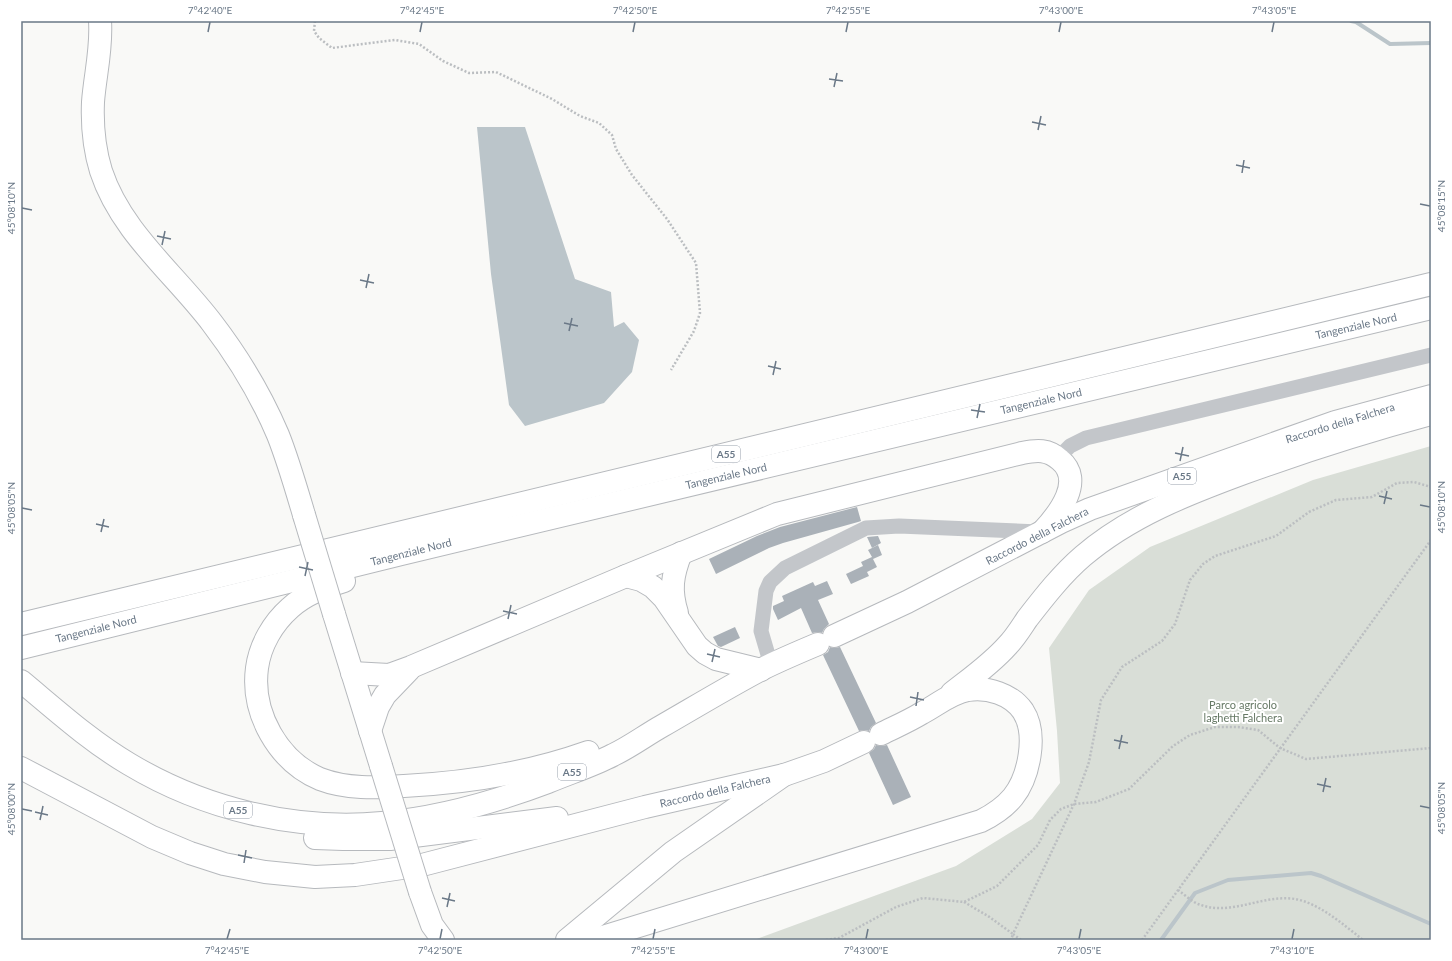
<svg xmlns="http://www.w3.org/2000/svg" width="1452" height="961" viewBox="0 0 1452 961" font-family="Lato,sans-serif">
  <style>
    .green { fill: #d9ded7 }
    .water { fill: #bbc5ca }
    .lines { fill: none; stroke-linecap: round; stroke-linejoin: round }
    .stream { stroke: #bbc5ca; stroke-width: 4 }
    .building { fill: #aab1b8 }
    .highway-casing { stroke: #b6b9bd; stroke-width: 24 }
    .path { stroke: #bbbec1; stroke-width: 2.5; stroke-dasharray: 2 2; stroke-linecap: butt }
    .minor { stroke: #c3c6ca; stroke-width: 15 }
    .highway { stroke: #fff; stroke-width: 22 }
    .highway-bridge-casing { stroke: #b6b9bd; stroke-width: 24; stroke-linecap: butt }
    .highway-bridge { stroke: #fff; stroke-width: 22 }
    .ticks { fill: none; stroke: #6a7887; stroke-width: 1.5 }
    .labels { text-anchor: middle; stroke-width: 4; stroke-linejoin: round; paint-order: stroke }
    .shield { fill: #fff; stroke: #97a0ab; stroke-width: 1 }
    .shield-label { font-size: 10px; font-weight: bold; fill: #6a7887 }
    .street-label { font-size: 11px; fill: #6a7887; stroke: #fff }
    .park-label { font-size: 11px; fill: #667965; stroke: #fff }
    .neatline { fill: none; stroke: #6a7887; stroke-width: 1.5 }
    .ticks-label { font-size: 10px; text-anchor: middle; fill: #6a7887 }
  </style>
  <rect width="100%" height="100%" fill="#f9f9f7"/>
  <!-- green -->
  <path class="green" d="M 1431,446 L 1431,940 L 754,940 L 956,866 L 1032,819 L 1060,783 L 1057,731 L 1049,648 L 1089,590 L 1150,547 L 1313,480 Z"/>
  <!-- water -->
  <path class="water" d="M 477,127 L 525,127 L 575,279 L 611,292 L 614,327 L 624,322 L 639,340 L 632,372 L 604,403 L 525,426 L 509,405 L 491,274 Z"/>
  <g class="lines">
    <!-- stream -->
    <g class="stream">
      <path d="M 1351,21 L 1356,22 L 1390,44 L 1431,43"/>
      <path d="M 1161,940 L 1195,893 L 1228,880 L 1311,873 L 1321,876 L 1431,924"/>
    </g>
  </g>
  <!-- building -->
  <g class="building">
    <path d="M 857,507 L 861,521 L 858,522 L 783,543 L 769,548 L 716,574 L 709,559 L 757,536 L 780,527 Z"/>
    <path d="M 878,536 L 881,543 L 872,548 L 867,537 Z"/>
    <path d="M 878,545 L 882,555 L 873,559 L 877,567 L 867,572 L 869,576 L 851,584 L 846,574 L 863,566 L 861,562 L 872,557 L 868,550 Z"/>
    <path d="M 827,581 L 833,594 L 818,600 L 829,624 L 824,629 L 822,633 L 819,632 L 812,633 L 801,608 L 778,620 L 773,609 L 773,606 L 784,601 L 782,596 L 813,582 L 815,586 Z"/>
    <path d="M 735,627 L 740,638 L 721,647 L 718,646 L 713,637 Z"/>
    <path d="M 830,647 L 833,648 L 840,647 L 876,723 L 871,727 L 869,731 L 865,730 L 859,731 L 823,655 L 828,652 Z"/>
    <path d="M 876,745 L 881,746 L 887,745 L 911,797 L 893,805 L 869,753 L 874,749 Z"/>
  </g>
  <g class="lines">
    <defs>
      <g id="highway">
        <path d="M 100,21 C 102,49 95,75 93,102 C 92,125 94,148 101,171 C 121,232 174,273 212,323 C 238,357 261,395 278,435 C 288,460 296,488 304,515"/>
        <path d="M 626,576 L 641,580 L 653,587 L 664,598 L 697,646 L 705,653 L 716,659 L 761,670"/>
        <path d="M 344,581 C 325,587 305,594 290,608 C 273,623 260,645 257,668 C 251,713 278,761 320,779 C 346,789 376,788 404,786 C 466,783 529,773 588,752"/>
        <path d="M 677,613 C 670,590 672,576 681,553"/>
        <path d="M 334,614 L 381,766"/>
        <path d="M 21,624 L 1431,284"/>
        <path d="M 834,636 L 907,602 L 1061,522 L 1090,509 L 1335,422 L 1431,396"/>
        <path d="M 21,648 L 401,554 L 1431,308"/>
        <path d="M 352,673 L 389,675 L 411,667 L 626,576 L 777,514 L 1022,453 C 1037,450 1048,449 1060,460 C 1085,480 1059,514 1042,532"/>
        <path d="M 21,681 C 56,710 90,741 129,764 C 204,809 295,831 382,823 C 439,818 495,802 548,782 C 569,773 592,766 613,755 C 630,747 646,735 662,726 C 695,707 728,687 762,669 C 780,660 799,652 818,644"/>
        <path d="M 952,693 C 971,678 991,664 1007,646 C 1015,638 1021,628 1027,619 C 1044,597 1062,574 1083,556 C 1130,516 1187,494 1244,473 C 1305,451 1368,431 1431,414"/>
        <path d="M 370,731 L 378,707 L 385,695 L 409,670"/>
        <path d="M 21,768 L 152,837 L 190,853 L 224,864 L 265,872 L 315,877 L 355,875 L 422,865 L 645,807 L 784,775"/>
        <path d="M 315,838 L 343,839 L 390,839 L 557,818"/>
        <path d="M 420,892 L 432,925 L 443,940"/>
        <path d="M 567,940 L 673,852 L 784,775 L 824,761 L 864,742"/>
        <path d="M 593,940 L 981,821 C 993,815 1004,808 1013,797 C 1029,777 1038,734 1023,711 C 1011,694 988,687 968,690 C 951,693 937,705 922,713 C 909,721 895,727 881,734"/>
      </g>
    </defs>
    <!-- highway casing -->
    <use href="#highway" class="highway-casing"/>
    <!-- path -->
    <g class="path">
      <path d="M 315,21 L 314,31 L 319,38 L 332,48 L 395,40 L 419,44 L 443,61 L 469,73 L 496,72 L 552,99 L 580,116 L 599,123 L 612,135 L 616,149 L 632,175 L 667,219 L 696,263 L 700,313 L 694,331 L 671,370"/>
      <path d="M 1178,890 C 1185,895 1193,903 1201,905 C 1232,916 1263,894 1295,899 C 1319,903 1344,925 1363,940"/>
      <path d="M 964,902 L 988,916 L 1013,934 L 1011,940"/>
      <path d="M 826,940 L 839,938 L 896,907 L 923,898 L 964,902 L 997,886 L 1038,845 L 1050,820 L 1061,809 L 1074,804 L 1096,802 L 1129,789 L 1173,746 L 1190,735 L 1215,727 L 1238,727 L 1258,730 L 1280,748 L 1306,759 L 1431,748"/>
      <path d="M 1021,940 L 1013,934 L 1074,804 L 1089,762 L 1101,700 L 1122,667 L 1162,641 L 1175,624 L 1190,580 L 1203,564 L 1215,556 L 1276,536 L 1309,512 L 1336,500 L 1372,497 L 1397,483 L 1414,482 L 1431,487"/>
      <path d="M 1142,940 L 1431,540"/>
    </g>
    <!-- minor -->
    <g class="minor">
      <path d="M 1058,458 L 1070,446 L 1086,438 L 1431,355"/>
      <path d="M 771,665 L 761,631 L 766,591 L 770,582 L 785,568 L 866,528 L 899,526 L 1039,532"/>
    </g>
    <!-- highway -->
    <use href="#highway" class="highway"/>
    <defs>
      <g id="highway-bridge">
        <path d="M 304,515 L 334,614"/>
        <path d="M 381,766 L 420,892"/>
      </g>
    </defs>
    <!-- highway-bridge casing -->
    <use href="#highway-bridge" class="highway-bridge-casing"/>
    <!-- highway-bridge -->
    <use href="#highway-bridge" class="highway-bridge"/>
  </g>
  <!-- ticks -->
  <path class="ticks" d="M 208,32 L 210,22M 420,32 L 422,22M 633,32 L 635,22M 846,32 L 848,22M 1059,32 L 1061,22M 1272,32 L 1274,22M 829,79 L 843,81M 834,87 L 837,73M 1032,122 L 1046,125M 1038,130 L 1041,116M 1236,165 L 1250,168M 1242,173 L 1244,160M 1420,204 L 1430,206M 22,208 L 32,210M 157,236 L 171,239M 162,245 L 165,231M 360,280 L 374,283M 366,288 L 369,274M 564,323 L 578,326M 569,331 L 572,318M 768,366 L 781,369M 773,375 L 776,361M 971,410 L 985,412M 977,418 L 980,404M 1175,453 L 1189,456M 1180,461 L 1183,447M 1379,496 L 1392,499M 1384,504 L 1387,491M 1420,505 L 1430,507M 22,508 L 32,510M 96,524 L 109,527M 101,532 L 104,519M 299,567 L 313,570M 305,576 L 308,562M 503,611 L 517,614M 508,619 L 511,605M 707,654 L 720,657M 712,662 L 715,649M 910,697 L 924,700M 916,706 L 918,692M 1114,740 L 1128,743M 1119,749 L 1122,735M 1317,784 L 1331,787M 1323,792 L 1326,778M 1420,806 L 1430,808M 22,809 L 32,811M 35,812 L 48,815M 40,820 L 43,806M 238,855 L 252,858M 244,863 L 246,850M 442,898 L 455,901M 447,907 L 450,893M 227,939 L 230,929M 440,939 L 442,929M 653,939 L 655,929M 866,939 L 868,929M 1079,939 L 1081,929M 1292,939 L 1294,929"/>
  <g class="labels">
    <!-- shield labels -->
    <g class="shield">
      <rect x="712" y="446" width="28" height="16" rx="3"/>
      <rect x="1168" y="468" width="28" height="16" rx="3"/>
      <rect x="558" y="764" width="28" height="16" rx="3"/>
      <rect x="224" y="802" width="28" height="16" rx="3"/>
    </g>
    <g class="shield-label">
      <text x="726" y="458">A55</text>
      <text x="1182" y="480">A55</text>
      <text x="572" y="776">A55</text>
      <text x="238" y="814">A55</text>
    </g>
    <!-- street labels -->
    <g class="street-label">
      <text transform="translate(1356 326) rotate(-13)" y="4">Tangenziale Nord</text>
      <text transform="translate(1041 401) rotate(-13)" y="4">Tangenziale Nord</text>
      <text transform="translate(1340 423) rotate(-17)" y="4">Raccordo della Falchera</text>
      <text transform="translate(726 476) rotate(-13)" y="4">Tangenziale Nord</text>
      <text transform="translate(1037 536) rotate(-27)" y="4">Raccordo della Falchera</text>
      <text transform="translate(411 552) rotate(-14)" y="4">Tangenziale Nord</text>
      <text transform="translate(96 629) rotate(-14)" y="4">Tangenziale Nord</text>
      <text transform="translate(715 791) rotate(-13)" y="4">Raccordo della Falchera</text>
    </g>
    <!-- park labels -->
    <g class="park-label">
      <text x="1243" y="709">Parco agricolo<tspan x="1243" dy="13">laghetti Falchera</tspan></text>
    </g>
  </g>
  <!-- border -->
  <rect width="1452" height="961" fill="none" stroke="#ffffff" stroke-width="44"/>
  <rect x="22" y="22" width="1408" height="917" class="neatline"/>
  <g class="ticks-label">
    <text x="210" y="14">7°42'40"E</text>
    <text x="422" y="14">7°42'45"E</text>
    <text x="635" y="14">7°42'50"E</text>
    <text x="848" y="14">7°42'55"E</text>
    <text x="1061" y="14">7°43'00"E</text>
    <text x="1274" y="14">7°43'05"E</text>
    <text transform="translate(1441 206) rotate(-90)" y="4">45°08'15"N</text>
    <text transform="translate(11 208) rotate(-90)" y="4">45°08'10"N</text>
    <text transform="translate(1441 507) rotate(-90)" y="4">45°08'10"N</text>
    <text transform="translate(11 508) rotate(-90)" y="4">45°08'05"N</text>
    <text transform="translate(1441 808) rotate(-90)" y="4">45°08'05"N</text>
    <text transform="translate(11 809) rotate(-90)" y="4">45°08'00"N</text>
    <text x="227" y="954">7°42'45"E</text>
    <text x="440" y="954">7°42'50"E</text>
    <text x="653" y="954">7°42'55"E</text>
    <text x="866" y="954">7°43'00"E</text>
    <text x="1079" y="954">7°43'05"E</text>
    <text x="1292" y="954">7°43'10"E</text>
  </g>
</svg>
